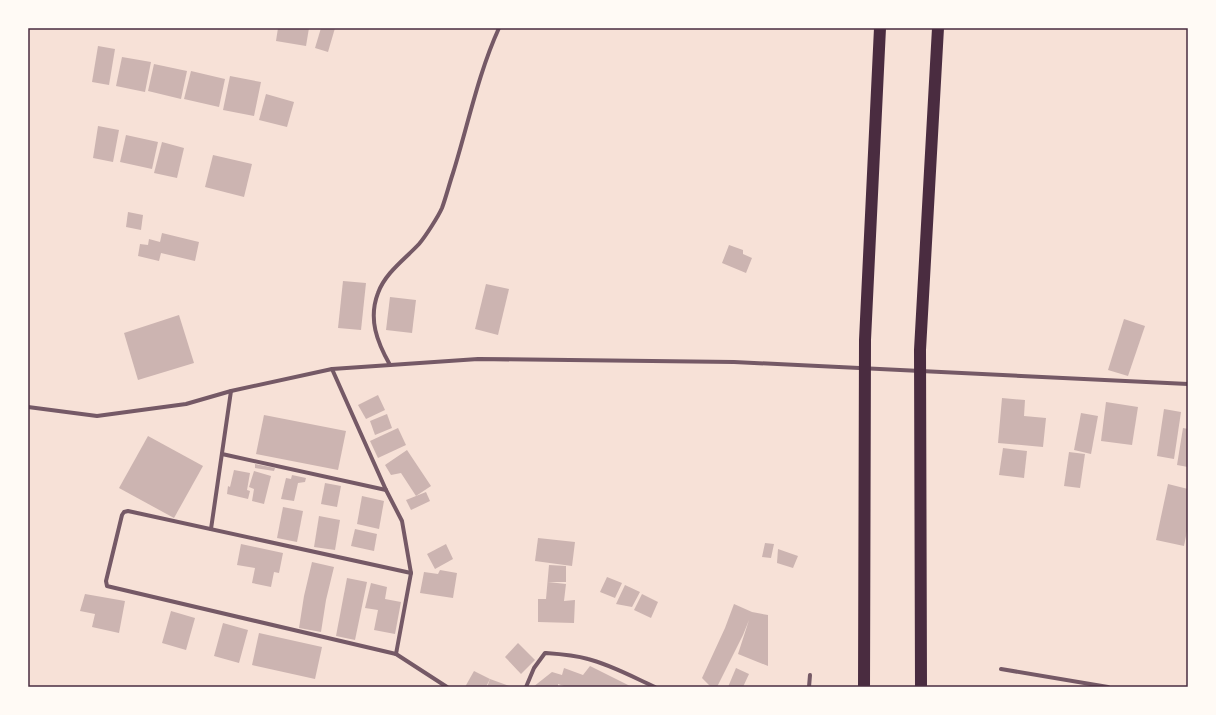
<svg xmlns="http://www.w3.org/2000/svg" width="1216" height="715" viewBox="0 0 1216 715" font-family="Overpass,sans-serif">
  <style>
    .building { fill: #ccb4b1 }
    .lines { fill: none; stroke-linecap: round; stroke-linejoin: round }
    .minor { stroke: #755966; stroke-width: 4 }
    .motorway { stroke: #4a2c40; stroke-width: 12 }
    .neatline { fill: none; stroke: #4a2c40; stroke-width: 1.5 }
  </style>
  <rect width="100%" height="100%" fill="#f7e1d7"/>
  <!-- building -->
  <g class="building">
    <path d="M 278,28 L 309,28 L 306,46 L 276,41 Z"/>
    <path d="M 321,28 L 335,28 L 328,52 L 315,48 Z"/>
    <path d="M 98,46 L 115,49 L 109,85 L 92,82 Z"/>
    <path d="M 122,57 L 151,62 L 145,92 L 116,86 Z"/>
    <path d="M 154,64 L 187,71 L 181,99 L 148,91 Z"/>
    <path d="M 191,71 L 225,79 L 219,107 L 184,99 Z"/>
    <path d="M 230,76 L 261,82 L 254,116 L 223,110 Z"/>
    <path d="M 266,94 L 294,102 L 287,127 L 259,120 Z"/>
    <path d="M 98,126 L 119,130 L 113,162 L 93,158 Z"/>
    <path d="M 126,135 L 158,142 L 152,169 L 120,162 Z"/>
    <path d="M 162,142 L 184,148 L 177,178 L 154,173 Z"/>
    <path d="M 213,155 L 252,164 L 244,197 L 205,187 Z"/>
    <path d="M 128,212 L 143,215 L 141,230 L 126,227 Z"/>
    <path d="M 162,233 L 199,242 L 195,261 L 161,253 L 159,261 L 138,256 L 140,244 L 148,245 L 149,239 L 160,242 Z"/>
    <path d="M 729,245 L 743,250 L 743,254 L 752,258 L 746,273 L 722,263 Z"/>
    <path d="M 343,281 L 366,283 L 361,330 L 338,328 Z"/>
    <path d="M 486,284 L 509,289 L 498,335 L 475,329 Z"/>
    <path d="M 390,297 L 416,300 L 412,333 L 386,330 Z"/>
    <path d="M 179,315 L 194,363 L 138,380 L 124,333 Z"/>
    <path d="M 1124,319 L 1145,326 L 1128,376 L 1108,370 Z"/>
    <path d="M 378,395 L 385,410 L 366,419 L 358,405 Z"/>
    <path d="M 1002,398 L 1025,400 L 1024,416 L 1046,418 L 1043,447 L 998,443 Z"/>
    <path d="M 1106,402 L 1138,407 L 1132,445 L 1101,441 Z"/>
    <path d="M 1164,409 L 1181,412 L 1174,459 L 1157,456 Z"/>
    <path d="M 1081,413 L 1098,416 L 1091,454 L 1074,450 Z"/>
    <path d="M 387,414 L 392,428 L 375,435 L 370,421 Z"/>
    <path d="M 264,415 L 346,431 L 338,470 L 256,454 Z"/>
    <path d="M 398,428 L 406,445 L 378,458 L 370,441 Z"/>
    <path d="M 1183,428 L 1188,429 L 1188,467 L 1177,465 Z"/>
    <path d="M 148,436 L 203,466 L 174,518 L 119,488 Z"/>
    <path d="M 1003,448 L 1027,451 L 1024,478 L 999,475 Z"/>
    <path d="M 407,450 L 431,486 L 416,496 L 401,473 L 391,475 L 385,465 Z"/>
    <path d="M 1069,452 L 1085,454 L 1080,488 L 1064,486 Z"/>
    <path d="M 255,464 L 275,468 L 274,471 L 255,468 Z"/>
    <path d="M 234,470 L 250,473 L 247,490 L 250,491 L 248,499 L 227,494 L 228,486 L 230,487 Z"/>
    <path d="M 254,471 L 271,476 L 264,504 L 252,501 L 254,489 L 249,487 Z"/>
    <path d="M 292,475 L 306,478 L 305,482 L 298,483 L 294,501 L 281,499 L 286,478 L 291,479 Z"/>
    <path d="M 325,483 L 341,486 L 337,507 L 321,504 Z"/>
    <path d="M 1168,484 L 1188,489 L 1188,526 L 1184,546 L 1156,540 Z"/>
    <path d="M 426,492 L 430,501 L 411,510 L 406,500 Z"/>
    <path d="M 362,496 L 384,501 L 379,529 L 357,524 Z"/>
    <path d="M 283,507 L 303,511 L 297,542 L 277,538 Z"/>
    <path d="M 319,516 L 340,520 L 335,550 L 314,547 Z"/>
    <path d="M 355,529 L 377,534 L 374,551 L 351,546 Z"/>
    <path d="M 538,538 L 575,542 L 572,566 L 535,561 Z"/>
    <path d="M 765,543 L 774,544 L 771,558 L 762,557 Z"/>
    <path d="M 241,544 L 283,553 L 279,573 L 274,572 L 271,587 L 252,583 L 255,568 L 237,565 Z"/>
    <path d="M 446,544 L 453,559 L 435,569 L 427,554 Z"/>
    <path d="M 778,549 L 798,556 L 793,568 L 777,563 Z"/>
    <path d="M 312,562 L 334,567 L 326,600 L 321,632 L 299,628 L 304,596 Z"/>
    <path d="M 549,565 L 566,566 L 566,582 L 548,582 L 566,584 L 564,601 L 575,600 L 574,623 L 538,622 L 538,599 L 546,599 Z"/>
    <path d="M 440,570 L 457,573 L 453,598 L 420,593 L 424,572 L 438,574 Z"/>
    <path d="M 607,577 L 622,583 L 615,598 L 600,592 Z"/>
    <path d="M 347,578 L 367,582 L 355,640 L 336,636 Z"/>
    <path d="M 371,583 L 387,587 L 385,599 L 401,602 L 395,634 L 374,630 L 378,610 L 365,608 Z"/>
    <path d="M 625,585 L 640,592 L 632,607 L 616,604 Z"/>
    <path d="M 85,594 L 125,601 L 119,633 L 92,627 L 95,614 L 80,611 Z"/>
    <path d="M 642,594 L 658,602 L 651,618 L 634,610 Z"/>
    <path d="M 734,604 L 752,612 L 768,615 L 768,666 L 738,654 L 749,620 L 743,635 L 717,687 L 711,687 L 702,678 L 725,628 Z"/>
    <path d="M 171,611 L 195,618 L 186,650 L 162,643 Z"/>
    <path d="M 223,623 L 248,630 L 239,663 L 214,656 Z"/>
    <path d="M 259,633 L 322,647 L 315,679 L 252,665 Z"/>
    <path d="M 518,643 L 535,660 L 521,674 L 505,657 Z"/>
    <path d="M 590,666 L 630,686 L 630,687 L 567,687 L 558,684 L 558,687 L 533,687 L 552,672 L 562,675 L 564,668 L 583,675 Z"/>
    <path d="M 736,668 L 749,674 L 743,687 L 728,687 Z"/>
    <path d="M 474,671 L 490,679 L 486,687 L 465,687 Z"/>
    <path d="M 490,679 L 512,687 L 487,687 Z"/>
  </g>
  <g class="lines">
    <!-- minor -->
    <g class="minor">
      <path d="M 390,365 C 377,342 368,319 378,293 C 385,273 405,259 419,244 C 425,237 438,217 442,208 C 446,197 449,185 453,173 C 468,125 478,74 499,28"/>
      <path d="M 332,369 L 386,490 L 402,521 L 411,573 L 396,654"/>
      <path d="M 28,407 L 97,416 L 186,404 L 231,391 L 332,369 L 478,359 L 734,362 L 1188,384"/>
      <path d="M 222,454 L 386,490"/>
      <path d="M 211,529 L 231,391"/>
      <path d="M 411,573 L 128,511 L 124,512 L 122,515 L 106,581 L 107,586 L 111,587 L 396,654 L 447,687"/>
      <path d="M 1001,669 L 1108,687"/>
      <path d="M 526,687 L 534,668 L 545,653 C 559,654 574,655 588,659 C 609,664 635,678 655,687"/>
      <path d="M 809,687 L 810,675"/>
    </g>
    <!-- motorway -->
    <g class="motorway">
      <path d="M 864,687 L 865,340 L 880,28"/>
      <path d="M 921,687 L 920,350 L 938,28"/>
    </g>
  </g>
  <!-- border -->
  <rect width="1216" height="715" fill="none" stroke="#fffaf5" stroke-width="58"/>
  <rect x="29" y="29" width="1158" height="657" class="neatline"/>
</svg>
